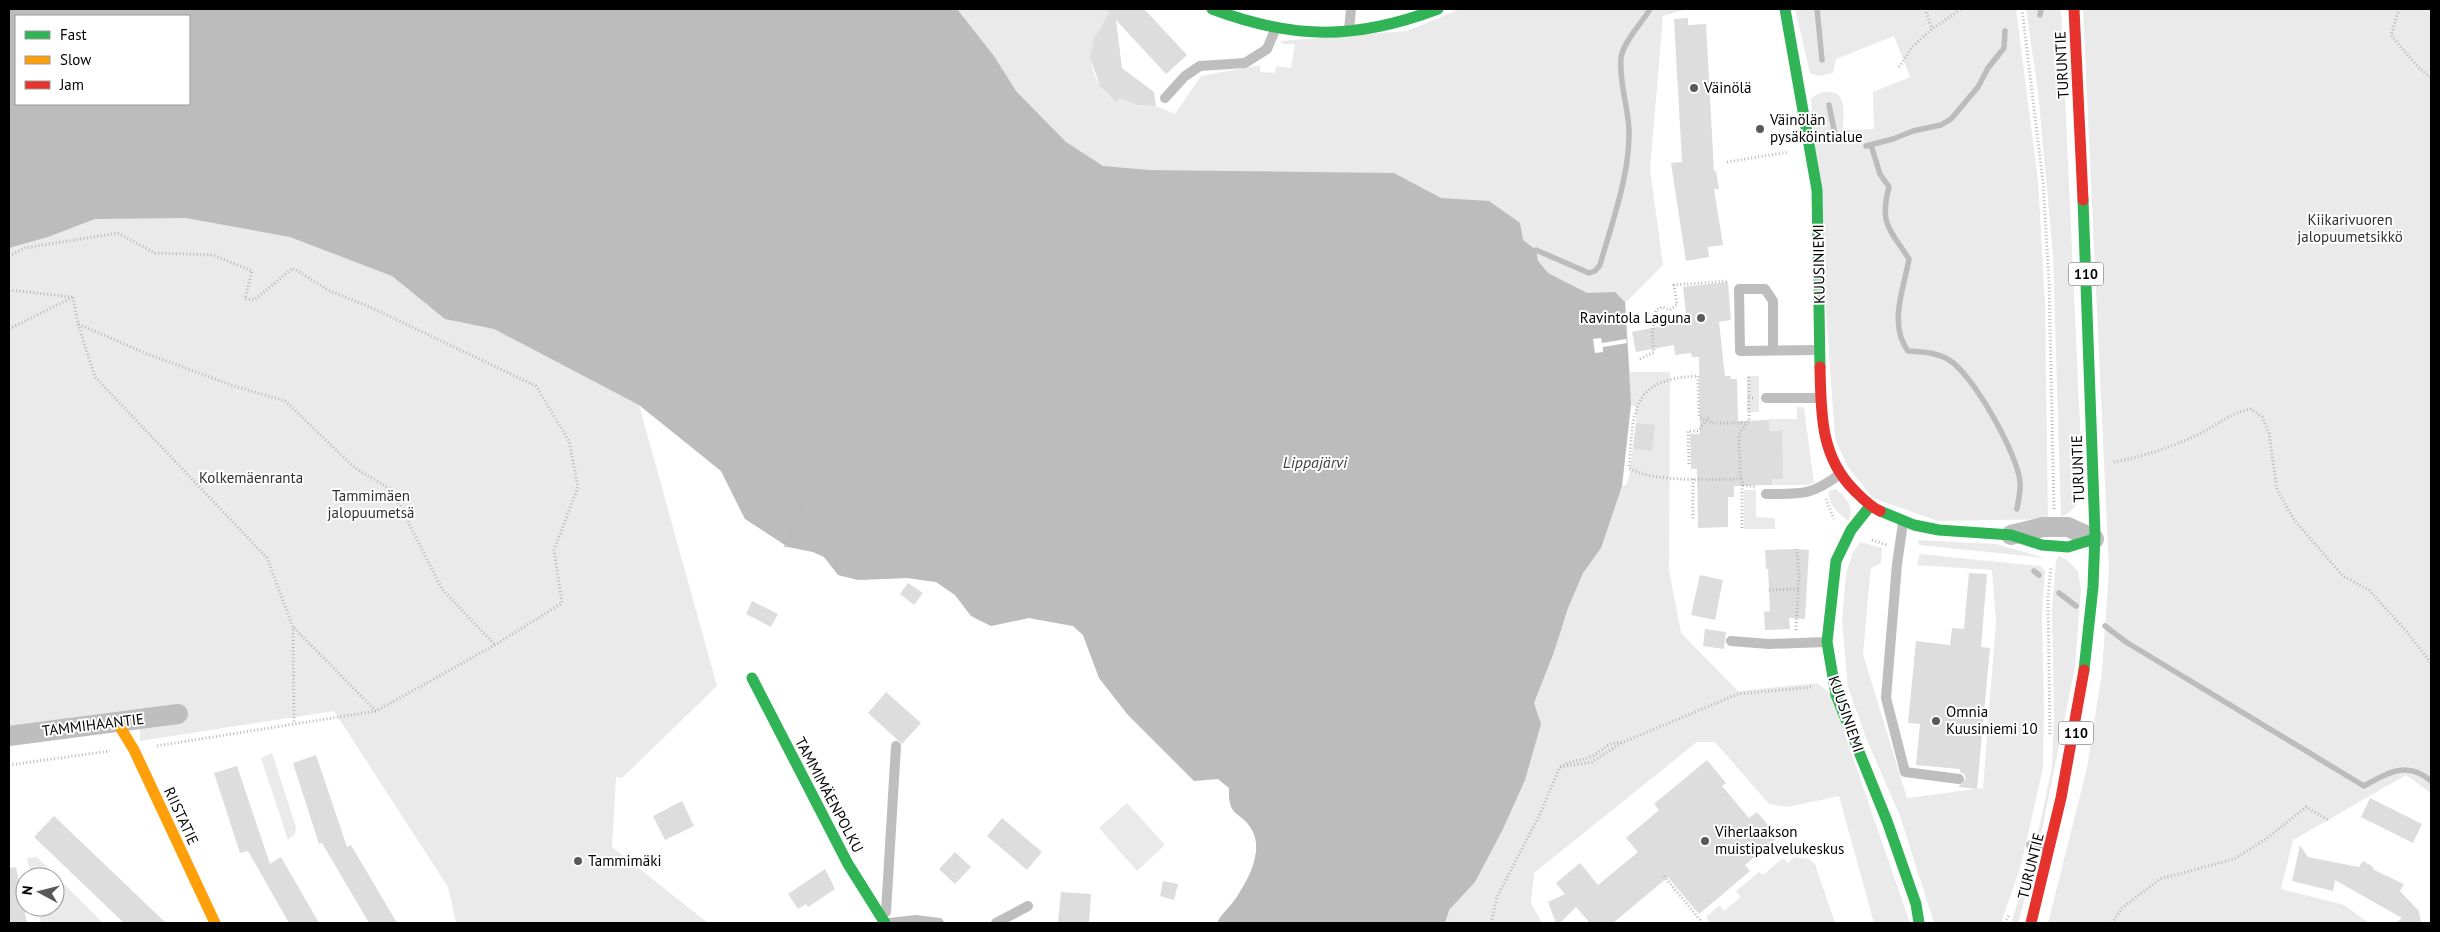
<svg xmlns="http://www.w3.org/2000/svg" width="2440" height="932" viewBox="0 0 2440 932" font-family="'PT Sans',sans-serif">
  <style>
    .green { fill: #eaeaea; fill-rule: evenodd }
    .water { fill: #bcbcbc; fill-rule: evenodd }
    .pier { fill: #fff }
    .lines { fill: none; stroke-linecap: round; stroke-linejoin: round }
    .stream { stroke: #bcbcbc; stroke-width: 5.5 }
    .building { fill: #ddd }
    .path { stroke: #b8b8b8; stroke-width: 3; stroke-dasharray: 1 2.5; stroke-linecap: butt }
    .lane { stroke: #bebebe; stroke-width: 10 }
    .street { stroke: #bebebe; stroke-width: 20 }
    .fast { stroke: #30b455; stroke-width: 11 }
    .slow { stroke: #ff9f0a; stroke-width: 11 }
    .jam { stroke: #e5322d; stroke-width: 11 }
    .poi-dot { fill: #595959; stroke: #fff; stroke-width: 2 }
    .labels { text-anchor: middle; stroke-width: 4; stroke-linejoin: round; paint-order: stroke }
    .shield { fill: #fff; stroke: #4c4c4c; stroke-width: 1 }
    .shield-label { font-size: 14px; font-weight: bold; fill: #000 }
    .street-label { font-size: 15px; fill: #000; stroke: #fff }
    .poi-label { font-size: 15px; fill: #000; stroke: #fff; text-anchor: start }
    .park-label { font-size: 15px; fill: #303030; stroke: #fff }
    .water-label { font-size: 16px; font-style: italic; fill: #414141; stroke: #fff }
  </style>
  <rect width="100%" height="100%" fill="#fff"/>
  <!-- green -->
  <g class="green">
    <path d="M 9,9 L 1117,9 L 1111,14 L 1110,13 C 1084,44 1084,76 1116,103 L 1121,97 L 1137,105 L 1156,106 L 1175,114 L 1201,76 L 1260,65 L 1260,72 L 1275,73 L 1276,66 L 1291,68 L 1295,44 L 1283,44 L 1280,41 L 1407,31 L 1460,9 L 1687,9 L 1663,16 L 1650,169 L 1663,265 L 1625,303 L 1630,372 L 1670,372 L 1669,570 L 1681,633 L 1738,691 L 1817,683 L 1831,694 L 1910,923 L 1874,923 L 1839,796 L 1788,807 L 1769,804 L 1715,742 L 1697,742 L 1534,873 L 1531,903 L 1542,923 L 1217,923 C 1221,914 1230,907 1236,898 C 1248,880 1264,851 1252,830 C 1240,809 1228,820 1229,788 L 1218,779 L 1194,781 L 1128,715 L 1099,678 L 1083,635 L 1073,626 L 1029,618 L 991,626 L 971,616 L 955,595 L 936,582 L 907,578 L 858,580 L 838,575 L 824,557 L 813,552 L 788,547 L 745,519 L 721,471 L 639,405 L 717,686 L 622,778 L 616,777 L 612,847 L 708,923 L 456,923 L 448,887 L 334,711 L 140,741 L 140,729 L 152,726 L 9,728 L 9,248 L 48,237 L 95,219 L 189,104 L 189,16 L 16,16 ZM 1631,405 L 1636,407 L 1636,423 L 1629,477 L 1626,485 L 1622,486 Z"/>
    <path d="M 1795,9 L 2016,9 L 2038,181 L 2045,302 L 2048,519 L 1938,521 L 1873,498 L 1847,466 L 1835,438 L 1811,99 C 1816,94 1823,91 1830,92 C 1848,93 1843,118 1843,130 L 1874,129 L 1873,92 L 1910,77 L 1894,36 L 1836,59 L 1833,73 L 1818,76 L 1810,73 Z"/>
    <path d="M 2026,9 L 2061,9 L 2082,468 C 2081,491 2084,506 2061,517 L 2053,255 L 2038,91 Z"/>
    <path d="M 2083,9 L 2431,9 L 2431,793 L 2406,775 L 2293,840 L 2281,889 L 2344,905 L 2369,923 L 2048,923 L 2087,768 L 2102,672 L 2109,570 Z"/>
    <rect x="1747" y="376" width="12" height="36"/>
    <path d="M 1797,406 L 1804,408 L 1814,483 L 1808,485 L 1772,485 L 1772,479 L 1783,479 L 1781,430 L 1770,431 L 1769,419 L 1797,419 Z"/>
    <path d="M 1836,489 C 1845,497 1856,508 1848,521 C 1838,513 1828,505 1829,491 Z"/>
    <path d="M 1744,490 L 1756,490 L 1756,517 L 1775,518 L 1775,529 L 1744,529 Z"/>
    <path d="M 1918,540 L 1996,544 L 2045,558 L 1919,545 Z"/>
    <path d="M 1860,542 L 1882,548 L 1881,563 L 1871,568 L 1870,575 L 1863,654 L 1907,798 L 1983,788 L 1996,622 L 1992,570 L 1917,565 L 1920,554 L 2040,566 L 2045,571 L 2042,615 L 2044,711 L 2043,768 L 2021,865 L 2001,923 L 1934,923 L 1900,816 L 1866,738 L 1848,687 L 1842,621 L 1846,574 L 1852,554 Z"/>
    <path d="M 2059,556 L 2067,560 L 2078,571 L 2081,589 L 2075,667 L 2040,840 L 2037,837 L 2052,767 L 2054,715 L 2052,608 L 2056,561 Z"/>
    <path d="M 272,753 L 296,827 L 295,834 L 288,840 L 261,758 Z"/>
    <path d="M 1127,803 L 1165,845 L 1137,871 L 1099,828 Z"/>
    <path d="M 2034,852 L 2035,863 L 2018,923 L 2011,923 Z"/>
    <path d="M 37,857 L 103,923 L 41,923 L 37,907 L 55,907 L 55,877 L 31,877 L 27,858 Z"/>
    <path d="M 1794,857 L 1809,859 L 1815,864 L 1835,923 L 1707,923 L 1709,921 L 1706,917 L 1720,905 L 1724,911 L 1741,897 L 1736,891 L 1759,872 L 1763,875 L 1783,858 L 1788,863 Z"/>
  </g>
  <!-- water -->
  <path class="water" d="M 9,9 L 957,9 L 994,56 L 1016,91 L 1066,142 L 1103,166 L 1149,170 L 1394,173 L 1441,198 L 1489,201 L 1520,223 L 1523,240 L 1536,250 L 1538,261 L 1548,273 L 1587,293 L 1615,292 L 1625,302 L 1631,404 L 1622,486 L 1601,548 L 1583,573 L 1568,608 L 1554,652 L 1534,703 L 1541,724 L 1525,780 L 1502,831 L 1475,882 L 1449,910 L 1445,923 L 1217,923 C 1221,914 1230,907 1236,898 C 1248,880 1264,851 1252,830 C 1240,809 1228,820 1229,788 L 1218,779 L 1194,781 L 1128,715 L 1099,678 L 1083,635 L 1073,626 L 1029,618 L 991,626 L 971,616 L 955,595 L 936,582 L 907,578 L 858,580 L 838,575 L 824,557 L 813,552 L 788,547 L 745,519 L 721,471 L 639,405 L 494,329 L 445,319 L 392,276 L 290,237 L 186,218 L 95,219 L 48,237 L 9,248 ZM 16,16 L 189,16 L 189,104 L 16,104 Z"/>
  <!-- pier -->
  <path class="pier" d="M 1601,338 L 1602,343 L 1626,339 L 1627,343 L 1603,347 L 1603,352 L 1595,353 L 1593,339 Z"/>
  <g class="lines">
    <!-- stream -->
    <g class="stream">
      <path d="M 1817,9 L 1822,60"/>
      <path d="M 2040,15 L 2041,9"/>
      <path d="M 1829,105 L 1836,139"/>
      <path d="M 1871,145 L 1880,174 L 1889,187 C 1879,225 1890,229 1909,259 C 1904,288 1888,324 1908,351 C 1923,352 1936,352 1949,360 C 1973,374 2018,455 2020,482 C 2021,491 2018,501 2017,509"/>
      <path d="M 1866,146 L 1893,139 L 1913,131 L 1941,125 L 1951,119 L 1978,87 L 1988,68 L 2004,48 L 2005,31"/>
      <path d="M 1536,250 L 1589,273 L 1595,271 L 1600,265 C 1612,222 1630,175 1629,130 C 1628,106 1619,82 1621,58 C 1623,42 1642,23 1650,9"/>
      <path d="M 2034,571 L 2039,575"/>
      <path d="M 2059,593 L 2076,606"/>
      <path d="M 2105,626 L 2126,642 L 2364,786 C 2387,773 2407,760 2431,781"/>
    </g>
  </g>
  <!-- building -->
  <g class="building">
    <path d="M 1106,9 L 1144,9 L 1187,55 L 1166,74 L 1116,20 L 1122,68 L 1154,92 L 1156,106 L 1137,105 L 1120,98 L 1116,103 L 1100,86 L 1090,57 L 1094,38 L 1109,13 Z"/>
    <path d="M 1688,18 L 1688,25 L 1706,24 L 1714,171 L 1716,171 L 1719,189 L 1714,189 L 1723,245 L 1708,247 L 1709,257 L 1686,261 L 1671,163 L 1682,162 L 1674,19 Z"/>
    <path d="M 1728,282 L 1731,320 L 1719,322 L 1725,376 L 1731,376 L 1730,379 L 1737,379 L 1738,421 L 1769,420 L 1770,431 L 1782,430 L 1783,479 L 1772,479 L 1772,485 L 1734,486 L 1734,497 L 1728,497 L 1728,527 L 1698,528 L 1697,469 L 1691,469 L 1690,434 L 1700,434 L 1699,357 L 1692,357 L 1691,353 L 1675,355 L 1674,345 L 1636,352 L 1632,332 L 1672,324 L 1671,316 L 1686,314 L 1683,287 Z"/>
    <path d="M 1636,423 L 1655,425 L 1652,451 L 1633,449 Z"/>
    <path d="M 1797,549 L 1809,550 L 1805,619 L 1789,618 L 1790,629 L 1765,630 L 1764,612 L 1770,611 L 1768,569 L 1766,569 L 1765,550 Z"/>
    <path d="M 1969,573 L 1987,574 L 1981,647 L 1990,648 L 1977,789 L 1958,787 L 1966,779 L 1964,774 L 1960,772 L 1960,769 L 1916,765 L 1920,724 L 1908,723 L 1916,641 L 1950,645 L 1952,628 L 1964,629 Z"/>
    <path d="M 1700,575 L 1723,580 L 1715,620 L 1691,615 Z"/>
    <path d="M 908,583 L 923,593 L 914,605 L 900,594 Z"/>
    <path d="M 752,601 L 778,614 L 771,627 L 746,614 Z"/>
    <path d="M 1705,629 L 1726,632 L 1724,649 L 1703,646 Z"/>
    <path d="M 886,692 L 921,723 L 902,744 L 868,713 Z"/>
    <path d="M 316,755 L 347,847 L 351,845 L 397,923 L 369,923 L 322,843 L 319,844 L 293,763 Z"/>
    <path d="M 1707,760 L 1726,783 L 1722,786 L 1749,818 L 1757,812 L 1778,837 L 1745,865 L 1750,871 L 1699,914 L 1668,877 L 1613,923 L 1590,923 L 1576,907 L 1560,923 L 1556,923 L 1548,902 L 1565,894 L 1556,883 L 1580,863 L 1598,885 L 1638,852 L 1626,838 L 1659,810 L 1654,804 Z"/>
    <path d="M 237,766 L 270,864 L 281,857 L 319,923 L 289,923 L 248,851 L 240,853 L 214,773 Z"/>
    <path d="M 2370,798 L 2422,824 L 2413,843 L 2361,817 Z"/>
    <path d="M 682,801 L 694,826 L 665,840 L 653,816 Z"/>
    <path d="M 54,816 L 166,923 L 124,923 L 34,837 Z"/>
    <path d="M 1002,818 L 1042,852 L 1027,870 L 987,836 Z"/>
    <path d="M 2300,845 L 2308,857 L 2359,867 L 2363,861 L 2372,866 L 2374,870 L 2404,884 L 2400,891 L 2419,911 L 2421,923 L 2396,923 L 2402,918 L 2335,880 L 2333,891 L 2292,881 Z"/>
    <path d="M 955,852 L 971,867 L 955,884 L 939,869 Z"/>
    <path d="M 16,867 L 27,923 L 9,923 L 9,868 Z"/>
    <path d="M 825,869 L 835,889 L 808,907 L 806,904 L 798,909 L 788,894 Z"/>
    <path d="M 1163,881 L 1178,884 L 1174,900 L 1160,896 Z"/>
    <path d="M 1061,892 L 1091,894 L 1089,923 L 1058,923 Z"/>
  </g>
  <g class="lines">
    <!-- path -->
    <g class="path">
      <path d="M 1925,9 L 1932,29"/>
      <path d="M 2022,9 L 2043,182 L 2049,282 L 2054,509"/>
      <path d="M 2399,9 L 2391,35 L 2418,67 L 2431,78"/>
      <path d="M 1899,67 L 1913,46 L 1932,29 L 1961,9"/>
      <path d="M 1727,162 L 1789,152"/>
      <path d="M 9,256 L 25,248 L 118,233 L 155,253 L 213,255 L 252,271 L 245,299 L 254,300 L 293,268 L 328,290 L 370,307 L 536,386 L 569,441 L 578,487 L 554,550 L 562,603 L 495,645 L 376,711 L 156,746"/>
      <path d="M 9,290 L 72,297"/>
      <path d="M 73,297 L 78,324 L 145,353 L 234,386 L 285,401 L 355,468 L 392,490 L 442,589 L 495,645"/>
      <path d="M 78,324 L 95,377 L 267,558 L 293,627 L 294,724"/>
      <path d="M 9,329 L 73,297"/>
      <path d="M 1640,359 L 1654,352 L 1652,333 L 1656,310 L 1662,307 L 1670,310 L 1677,305 L 1674,285 L 1729,281"/>
      <path d="M 1749,377 L 1749,398"/>
      <path d="M 1753,398 L 1749,398 L 1749,421 L 1741,431 L 1739,437 L 1740,473 L 1743,485 L 1756,487"/>
      <path d="M 1597,441 L 1627,444"/>
      <path d="M 2114,462 C 2142,457 2172,447 2199,434 C 2218,425 2229,413 2251,409 L 2262,417 L 2269,433 L 2277,490 L 2295,521 L 2343,576 L 2369,590 L 2407,632 L 2431,663"/>
      <path d="M 1689,464 L 1688,431 L 1698,431 L 1710,416"/>
      <path d="M 1693,479 L 1693,520"/>
      <path d="M 1741,479 C 1712,479 1653,483 1629,468 C 1634,411 1629,379 1698,376 L 1699,417 L 1713,423 L 1748,423"/>
      <path d="M 1826,499 L 1834,519"/>
      <path d="M 1742,528 L 1742,484"/>
      <path d="M 1872,540 L 1887,545"/>
      <path d="M 785,547 L 801,503"/>
      <path d="M 1769,590 L 1798,589"/>
      <path d="M 294,628 L 376,711"/>
      <path d="M 1796,630 L 1799,576 L 1797,549"/>
      <path d="M 2050,734 L 2048,597 L 2051,568"/>
      <path d="M 9,765 L 110,751"/>
      <path d="M 1560,767 C 1573,759 1578,762 1590,757 C 1604,751 1603,744 1621,742"/>
      <path d="M 1664,876 L 1701,921"/>
      <path d="M 1491,923 L 1497,897 L 1539,816 L 1560,767 L 1592,762 L 1621,743 L 1738,694 L 1812,687"/>
      <path d="M 2005,923 L 2009,915"/>
      <path d="M 2112,923 L 2122,908 L 2160,879 L 2234,859 L 2266,839 L 2306,807 L 2330,821"/>
    </g>
    <!-- lane -->
    <g class="lane">
      <path d="M 1349,30 L 1351,9"/>
      <path d="M 1165,98 L 1185,76 L 1200,66 L 1245,63 L 1267,49 L 1275,30"/>
      <path d="M 1773,350 L 1773,301 L 1765,289 L 1739,289 L 1740,351 L 1819,350"/>
      <path d="M 1766,398 L 1820,398"/>
      <path d="M 1766,494 C 1801,494 1811,496 1840,474"/>
      <path d="M 1903,523 L 1897,564 L 1886,698 L 1905,772 L 1959,779"/>
      <path d="M 1731,641 L 1769,644 L 1826,642"/>
      <path d="M 2031,845 L 2049,849"/>
      <path d="M 886,912 L 896,746"/>
      <path d="M 889,923 L 916,920 L 939,923"/>
      <path d="M 996,923 L 1028,906"/>
    </g>
    <!-- street -->
    <g class="street">
      <path d="M 2011,535 L 2043,527 L 2068,527 L 2094,539"/>
      <path d="M 9,736 L 178,714"/>
    </g>
    <!-- fast -->
    <g class="fast">
      <path d="M 1212,9 C 1295,40 1355,40 1438,9"/>
      <path d="M 1785,9 L 1817,190 L 1820,367"/>
      <path d="M 2083,200 L 2095,534 L 2093,587 L 2084,670"/>
      <path d="M 1870,506 L 1851,530 L 1836,561 L 1827,642 L 1836,695 L 1887,821 L 1916,904 L 1919,923"/>
      <path d="M 1880,511 L 1914,525 L 1939,530 L 2011,535 L 2042,545 L 2068,547 L 2094,539"/>
      <path d="M 752,678 L 848,864 L 885,923"/>
    </g>
    <!-- slow -->
    <path class="slow" d="M 117,722 L 134,750 L 215,923"/>
    <!-- jam -->
    <g class="jam">
      <path d="M 2074,9 L 2083,200"/>
      <path d="M 1820,367 C 1821,412 1820,456 1854,490 C 1862,498 1869,506 1880,511"/>
      <path d="M 2031,923 L 2061,798 L 2084,670"/>
    </g>
  </g>
  <!-- markers -->
  <g class="poi-dot">
    <circle cx="1694" cy="88" r="5"/>
    <circle cx="1760" cy="129" r="5"/>
    <circle cx="1701" cy="318" r="5"/>
    <circle cx="1936" cy="721" r="5"/>
    <circle cx="1705" cy="841" r="5"/>
    <circle cx="578" cy="861" r="5"/>
  </g>
  <g class="labels">
    <!-- shield labels -->
    <g class="shield">
      <rect x="2068.5" y="262.5" width="35" height="23" rx="4"/>
      <rect x="2058.5" y="721.5" width="35" height="23" rx="4"/>
    </g>
    <g class="shield-label">
      <text x="2086" y="279">110</text>
      <text x="2076" y="738">110</text>
    </g>
    <!-- street labels -->
    <g class="street-label">
      <text transform="translate(2062 65) rotate(-93)" y="5">TURUNTIE</text>
      <text transform="translate(1819 264) rotate(-91)" y="5">KUUSINIEMI</text>
      <text transform="translate(2078 469) rotate(-92)" y="5">TURUNTIE</text>
      <text transform="translate(1846 714) rotate(71)" y="5">KUUSINIEMI</text>
      <text transform="translate(93 725) rotate(-7)" y="5">TAMMIHAANTIE</text>
      <text transform="translate(829 795) rotate(62)" y="5">TAMMIMÄENPOLKU</text>
      <text transform="translate(181 816) rotate(65)" y="5">RIISTATIE</text>
      <text transform="translate(2031 866) rotate(-76)" y="5">TURUNTIE</text>
    </g>
    <!-- poi labels -->
    <g class="poi-label">
      <text x="1704" y="93">Väinölä</text>
      <text x="1770" y="125">Väinölän<tspan x="1770" dy="17">pysäköintialue</tspan></text>
      <text x="1691" y="323" text-anchor="end">Ravintola Laguna</text>
      <text x="1946" y="717">Omnia<tspan x="1946" dy="17">Kuusiniemi 10</tspan></text>
      <text x="1715" y="837">Viherlaakson<tspan x="1715" dy="17">muistipalvelukeskus</tspan></text>
      <text x="588" y="866">Tammimäki</text>
    </g>
    <!-- park labels -->
    <g class="park-label">
      <text x="2350" y="225">Kiikarivuoren<tspan x="2350" dy="17">jalopuumetsikkö</tspan></text>
      <text x="251" y="483">Kolkemäenranta</text>
      <text x="371" y="501">Tammimäen<tspan x="371" dy="17">jalopuumetsä</tspan></text>
    </g>
    <!-- water labels -->
    <g class="water-label">
      <text x="1315" y="468">Lippajärvi</text>
    </g>
  </g>
  <!-- border -->
  <rect width="2440" height="932" fill="none" stroke="#000000" stroke-width="20"/>
  <!-- legend -->
  <rect x="15" y="15" width="175" height="90" fill="#ffffff" stroke="#999999"/>
  <rect x="25" y="31" width="25" height="8" fill="#30b455" stroke="#999999"/>
  <text x="60" y="40" font-size="15" fill="#000000">Fast</text>
  <rect x="25" y="56" width="25" height="8" fill="#ff9f0a" stroke="#999999"/>
  <text x="60" y="65" font-size="15" fill="#000000">Slow</text>
  <rect x="25" y="81" width="25" height="8" fill="#e5322d" stroke="#999999"/>
  <text x="60" y="90" font-size="15" fill="#000000">Jam</text>
  <!-- north arrow -->
  <g transform="translate(40 892) rotate(277)"><circle r="24" fill="#ffffff" stroke="#999999"/>
  <path d="M0-4L9 19L0 12L-9 19Z" fill="#595959"/>
  <text y="-8" font-size="14" font-weight="bold" text-anchor="middle" fill="#000000">N</text>
  </g>
</svg>
